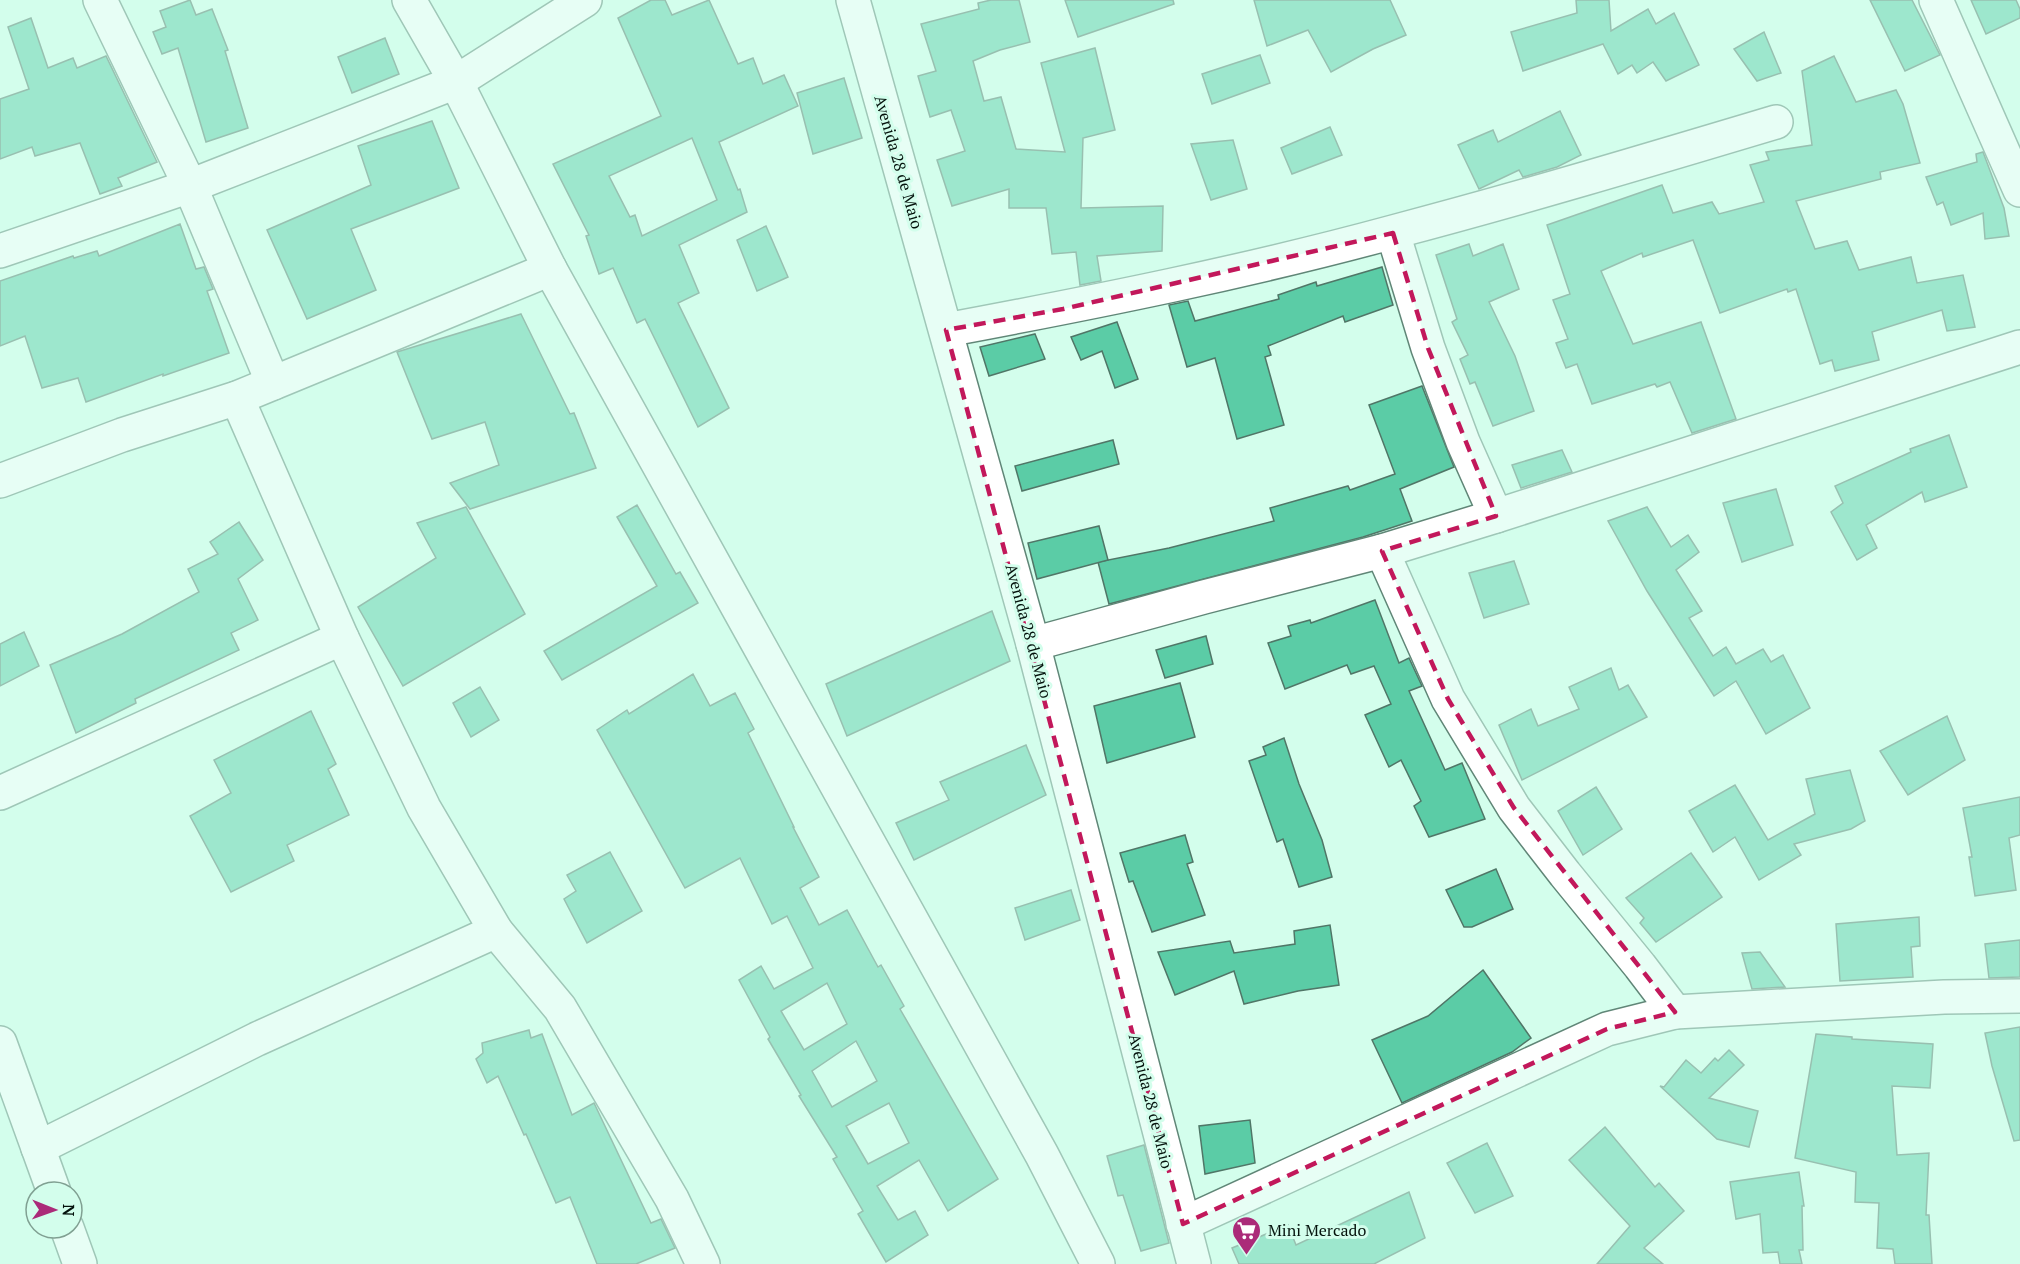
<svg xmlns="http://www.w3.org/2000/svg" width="2020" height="1264" viewBox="0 0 2020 1264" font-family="'PT Serif',serif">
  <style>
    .building { fill: #5bcca6; stroke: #507667; stroke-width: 1.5; fill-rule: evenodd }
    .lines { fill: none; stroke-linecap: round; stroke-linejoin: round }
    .minor-casing { stroke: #608677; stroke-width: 36 }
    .tertiary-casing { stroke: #608677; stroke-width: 36 }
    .minor { stroke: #fff; stroke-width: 33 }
    .tertiary { stroke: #fff; stroke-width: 33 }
    .marked { fill: none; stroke: #c2185b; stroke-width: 4.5; stroke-dasharray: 12 8; stroke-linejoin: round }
    .labels { text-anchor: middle; stroke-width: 6; stroke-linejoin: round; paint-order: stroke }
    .street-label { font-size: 16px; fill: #04120c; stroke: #d3feec }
    .poi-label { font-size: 16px; fill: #04120c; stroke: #d3feec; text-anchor: start }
  </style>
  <rect width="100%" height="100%" fill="#d3feec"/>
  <!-- building -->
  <g class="building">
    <path d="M 190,0 L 196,15 L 212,9 L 228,50 L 225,51 L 248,128 L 206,142 L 178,48 L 162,54 L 153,32 L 166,27 L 160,11 Z"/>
    <path d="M 651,0 L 665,0 L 672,15 L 709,0 L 738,64 L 753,58 L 763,84 L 784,75 L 798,106 L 719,142 L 738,190 L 740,189 L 747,212 L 679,245 L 699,293 L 678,303 L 729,408 L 698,427 L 645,319 L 637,323 L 613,268 L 599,274 L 586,236 L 589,235 L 553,164 L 661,116 L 618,18 ZM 692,138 L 717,200 L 642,236 L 635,215 L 630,217 L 609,176 Z"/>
    <path d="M 991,0 L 1019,0 L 1030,42 L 1000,50 L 973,61 L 984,101 L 1001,97 L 1016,149 L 1065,152 L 1041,63 L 1095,48 L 1115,130 L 1083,138 L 1081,208 L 1163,206 L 1162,251 L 1097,256 L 1101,281 L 1080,285 L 1076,252 L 1052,254 L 1046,208 L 1009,208 L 1009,189 L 952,206 L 937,160 L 965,151 L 951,110 L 930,117 L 918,76 L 936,71 L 921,24 L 979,9 L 978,3 Z"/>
    <path d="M 1065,0 L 1173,0 L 1174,4 L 1078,37 Z"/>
    <path d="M 1254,0 L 1390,0 L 1406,35 L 1373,49 L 1331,72 L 1308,30 L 1267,46 Z"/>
    <path d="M 1576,0 L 1609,0 L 1611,31 L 1648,9 L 1656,24 L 1674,13 L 1699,65 L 1666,81 L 1653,62 L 1637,73 L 1632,65 L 1618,74 L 1603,44 L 1523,71 L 1511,32 L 1577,13 Z"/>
    <path d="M 1870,0 L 1912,0 L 1940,55 L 1905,71 Z"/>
    <path d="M 1971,0 L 2016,0 L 2020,9 L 2020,18 L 1986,34 Z"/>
    <path d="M 31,18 L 48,68 L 73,58 L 77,68 L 106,56 L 157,162 L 118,178 L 122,186 L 100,194 L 80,143 L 35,156 L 32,147 L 0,159 L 0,99 L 29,89 L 8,27 Z"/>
    <path d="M 1764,32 L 1781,73 L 1757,81 L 1734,49 Z"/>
    <path d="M 385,38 L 399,74 L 352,93 L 338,57 Z"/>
    <path d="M 1260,55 L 1270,83 L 1212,104 L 1202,74 Z"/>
    <path d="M 1834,56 L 1856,102 L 1896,90 L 1903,104 L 1920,163 L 1880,172 L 1881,179 L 1796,201 L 1815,249 L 1847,241 L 1859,270 L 1911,257 L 1917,283 L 1963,275 L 1975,327 L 1947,331 L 1942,310 L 1872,332 L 1879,360 L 1835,371 L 1832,360 L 1820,364 L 1796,289 L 1788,292 L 1787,289 L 1720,313 L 1693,240 L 1643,257 L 1642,253 L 1601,271 L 1633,344 L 1701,322 L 1736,419 L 1692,433 L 1670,382 L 1657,387 L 1655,384 L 1592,404 L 1577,364 L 1566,368 L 1556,343 L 1568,339 L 1553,300 L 1570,294 L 1547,225 L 1662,185 L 1673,213 L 1712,202 L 1719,214 L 1764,202 L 1750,165 L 1769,160 L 1766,152 L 1812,145 L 1802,71 Z"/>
    <path d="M 844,78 L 862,138 L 813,154 L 797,93 Z"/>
    <path d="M 1560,111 L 1581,155 L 1557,167 L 1523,177 L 1519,170 L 1479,189 L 1458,145 L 1493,130 L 1498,142 Z"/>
    <path d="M 432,121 L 459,188 L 351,229 L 376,290 L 307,319 L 267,230 L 371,185 L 358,146 Z"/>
    <path d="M 1330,127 L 1342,155 L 1292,174 L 1281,148 Z"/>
    <path d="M 1233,140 L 1247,189 L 1211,200 L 1191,144 Z"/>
    <path d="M 1983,152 L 2004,208 L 2009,236 L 1985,239 L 1983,213 L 1951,225 L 1943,202 L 1937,205 L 1926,177 L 1977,162 L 1976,154 Z"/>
    <path d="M 180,224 L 196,269 L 204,267 L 213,289 L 207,291 L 229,353 L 163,376 L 163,374 L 86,402 L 78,378 L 42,388 L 25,336 L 0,346 L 0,281 L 73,256 L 74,258 L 97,251 L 99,256 Z"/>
    <path d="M 766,226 L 788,277 L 757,291 L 737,240 Z"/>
    <path d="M 1469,244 L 1473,256 L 1503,244 L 1519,289 L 1489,302 L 1515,356 L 1534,411 L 1493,426 L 1475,382 L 1470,384 L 1460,359 L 1468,355 L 1452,322 L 1457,319 L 1436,255 Z"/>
    <path d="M 1382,267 L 1393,305 L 1345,322 L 1343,316 L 1268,346 L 1271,355 L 1265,357 L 1284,425 L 1237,439 L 1215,358 L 1187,367 L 1169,305 L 1188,301 L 1195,321 L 1279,299 L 1278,295 L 1316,282 L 1317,286 Z"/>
    <path d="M 521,314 L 570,414 L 574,413 L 596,468 L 470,509 L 450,483 L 499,465 L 485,422 L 432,439 L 397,352 Z"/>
    <path d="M 1117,322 L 1138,379 L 1115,388 L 1102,351 L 1081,360 L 1071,337 Z"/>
    <path d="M 1035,334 L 1045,359 L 989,376 L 980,347 Z"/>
    <path d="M 1422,386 L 1454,467 L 1400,489 L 1412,521 L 1363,537 L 1109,604 L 1098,562 L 1169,548 L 1274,521 L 1270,508 L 1348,486 L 1350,490 L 1395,474 L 1369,405 Z"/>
    <path d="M 1949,435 L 1967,487 L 1925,502 L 1922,492 L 1866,525 L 1877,548 L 1857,560 L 1831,512 L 1843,503 L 1835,486 L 1911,452 L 1910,449 Z"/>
    <path d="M 1113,440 L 1119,464 L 1022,491 L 1015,466 Z"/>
    <path d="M 1562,450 L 1572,472 L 1521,488 L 1512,465 Z"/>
    <path d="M 1776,489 L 1793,545 L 1742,562 L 1723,503 Z"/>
    <path d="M 637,505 L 676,574 L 680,572 L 698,603 L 562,680 L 544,651 L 657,586 L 617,517 Z"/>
    <path d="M 466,507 L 525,614 L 403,686 L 358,607 L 436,558 L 417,523 Z"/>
    <path d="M 1647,507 L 1671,547 L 1688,535 L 1699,552 L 1676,570 L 1702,611 L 1689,618 L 1713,656 L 1726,647 L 1736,664 L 1763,649 L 1771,662 L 1783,655 L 1810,708 L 1766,734 L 1736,681 L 1714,696 L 1647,591 L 1608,521 Z"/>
    <path d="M 239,522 L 263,560 L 238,579 L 258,620 L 231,633 L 239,650 L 135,699 L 136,703 L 76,733 L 50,665 L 122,634 L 199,592 L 188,569 L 218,554 L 210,542 Z"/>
    <path d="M 1099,526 L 1108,560 L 1037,579 L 1028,543 Z"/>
    <path d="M 1514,561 L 1529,604 L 1484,618 L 1469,573 Z"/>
    <path d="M 1375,600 L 1399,663 L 1409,658 L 1422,686 L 1409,691 L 1445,770 L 1462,763 L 1485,819 L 1429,837 L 1414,806 L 1421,801 L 1401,760 L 1389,767 L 1365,715 L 1391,704 L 1374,666 L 1351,674 L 1347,665 L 1285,689 L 1268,643 L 1291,636 L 1288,626 L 1310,620 L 1311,623 Z"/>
    <path d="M 992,611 L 1010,661 L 847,736 L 826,684 Z"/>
    <path d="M 24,632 L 39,666 L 0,686 L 0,644 Z"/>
    <path d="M 1206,636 L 1213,664 L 1165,678 L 1156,650 Z"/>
    <path d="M 1611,668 L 1619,690 L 1628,685 L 1647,717 L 1522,780 L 1499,725 L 1531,709 L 1538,726 L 1579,709 L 1569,687 Z"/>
    <path d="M 693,674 L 710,706 L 735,693 L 754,729 L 748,733 L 794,827 L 793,827 L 819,877 L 800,888 L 819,925 L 847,910 L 878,967 L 881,965 L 904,1006 L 900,1009 L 998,1179 L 948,1211 L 919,1160 L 877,1186 L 898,1220 L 915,1211 L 928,1235 L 886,1262 L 858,1214 L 863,1211 L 833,1159 L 837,1157 L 799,1096 L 801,1095 L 768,1039 L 770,1037 L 739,980 L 761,966 L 774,989 L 813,968 L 787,916 L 772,924 L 740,858 L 685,888 L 597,730 L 627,710 L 629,714 ZM 827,983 L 847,1024 L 804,1050 L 781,1011 ZM 856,1041 L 877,1081 L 832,1107 L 812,1071 ZM 889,1103 L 909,1143 L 868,1164 L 846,1126 Z"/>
    <path d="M 1180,683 L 1195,737 L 1107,763 L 1094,706 Z"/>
    <path d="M 480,687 L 499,720 L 471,737 L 453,703 Z"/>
    <path d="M 311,711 L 336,764 L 328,769 L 349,815 L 287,845 L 294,861 L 231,892 L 190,816 L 231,793 L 214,760 Z"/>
    <path d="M 1947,716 L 1965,760 L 1908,795 L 1880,751 Z"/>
    <path d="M 1284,738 L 1299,784 L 1322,840 L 1332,877 L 1299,887 L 1283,839 L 1277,842 L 1249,761 L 1266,755 L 1263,747 Z"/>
    <path d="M 1026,745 L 1046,795 L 914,860 L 896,823 L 949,800 L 940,782 Z"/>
    <path d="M 1850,770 L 1865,821 L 1851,829 L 1794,844 L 1801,855 L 1759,880 L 1735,837 L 1713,852 L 1689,811 L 1735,785 L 1768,840 L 1815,814 L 1806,779 Z"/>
    <path d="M 1596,787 L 1622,829 L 1583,855 L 1558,811 Z"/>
    <path d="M 2020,797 L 2020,835 L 2009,838 L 2016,890 L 1975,896 L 1969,857 L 1972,857 L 1963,808 Z"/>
    <path d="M 1185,835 L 1193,862 L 1187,864 L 1205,915 L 1152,932 L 1133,881 L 1129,882 L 1120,853 Z"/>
    <path d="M 610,852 L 642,911 L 587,943 L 564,899 L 576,891 L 567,875 Z"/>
    <path d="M 1691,853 L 1722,897 L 1656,942 L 1640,923 L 1644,918 L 1626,898 Z"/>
    <path d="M 1496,869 L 1513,909 L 1472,927 L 1464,927 L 1446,890 Z"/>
    <path d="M 1071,890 L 1080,920 L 1025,940 L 1015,908 Z"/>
    <path d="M 1919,917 L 1920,946 L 1911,947 L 1913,977 L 1840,981 L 1836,924 Z"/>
    <path d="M 1330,925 L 1339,985 L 1298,991 L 1244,1004 L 1234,971 L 1175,995 L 1158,952 L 1230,941 L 1234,953 L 1295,944 L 1294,931 Z"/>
    <path d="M 2020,940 L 2020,977 L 1989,978 L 1985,944 Z"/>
    <path d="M 1760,952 L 1785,987 L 1752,989 L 1742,953 Z"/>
    <path d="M 1483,970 L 1531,1038 L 1512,1052 L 1402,1103 L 1372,1040 L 1428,1016 Z"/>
    <path d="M 2020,1027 L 2020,1140 L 2014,1141 L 1992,1066 L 1985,1033 Z"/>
    <path d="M 529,1030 L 531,1038 L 542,1034 L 572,1115 L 594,1103 L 651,1223 L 661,1219 L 675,1248 L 636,1264 L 597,1264 L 570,1197 L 556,1203 L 526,1134 L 524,1135 L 498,1076 L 487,1083 L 476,1059 L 483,1053 L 482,1043 Z"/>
    <path d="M 1816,1034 L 1852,1037 L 1852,1039 L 1933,1044 L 1930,1088 L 1892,1086 L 1897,1155 L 1929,1153 L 1926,1215 L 1929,1215 L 1932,1264 L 1895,1264 L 1893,1249 L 1877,1248 L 1879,1203 L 1855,1202 L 1856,1172 L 1795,1158 Z"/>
    <path d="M 1729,1050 L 1744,1065 L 1709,1098 L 1758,1111 L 1749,1147 L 1717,1139 L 1660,1086 L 1664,1087 L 1686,1060 L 1701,1073 L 1715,1058 L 1718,1061 Z"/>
    <path d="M 1250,1120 L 1255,1163 L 1205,1174 L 1199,1126 Z"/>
    <path d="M 1605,1127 L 1655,1187 L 1659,1183 L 1684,1211 L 1644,1248 L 1663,1264 L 1597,1264 L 1630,1226 L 1569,1160 Z"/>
    <path d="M 1487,1143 L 1513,1196 L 1475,1213 L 1447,1163 Z"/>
    <path d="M 1144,1145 L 1169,1243 L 1141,1251 L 1123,1195 L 1118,1196 L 1107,1156 Z"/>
    <path d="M 1799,1172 L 1804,1206 L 1802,1206 L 1803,1250 L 1799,1250 L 1802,1264 L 1780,1264 L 1778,1252 L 1763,1253 L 1760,1214 L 1736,1219 L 1730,1182 Z"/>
    <path d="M 1409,1192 L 1425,1238 L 1374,1264 L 1239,1264 L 1232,1248 L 1288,1225 L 1296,1245 Z"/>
  </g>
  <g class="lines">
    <defs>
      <g id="minor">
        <path d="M 100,0 L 190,186 L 273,383"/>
        <path d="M 409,0 L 456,82 L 550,269 L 1042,1155 L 1098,1264"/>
        <path d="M 1936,0 L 2020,190"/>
        <path d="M 1393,233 L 1428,348 L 1463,442 L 1496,516"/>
        <path d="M 0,251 L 190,186 L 456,82 L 585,0"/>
        <path d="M 946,330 C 1096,302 1246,272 1393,232 C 1522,198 1649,160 1776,122"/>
        <path d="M 237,398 L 342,638 L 424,808 L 496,931 L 560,1008 L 672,1199 L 703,1264"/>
        <path d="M 0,481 L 122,435 L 237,398 L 550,269"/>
        <path d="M 1382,551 L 1448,699 L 1514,808 L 1565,874 L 1640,966 L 1675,1012"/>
        <path d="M 1033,644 L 1204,597 L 1382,551 L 1496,516 L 2020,347"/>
        <path d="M 0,793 L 342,638"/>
        <path d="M 0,1043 L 54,1192"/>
        <path d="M 38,1148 L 257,1039 L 496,931"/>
        <path d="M 1183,1224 L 1607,1029 L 1675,1012 L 1944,997 L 2020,996"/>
        <path d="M 67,1228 L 80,1264"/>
      </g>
      <path id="tertiary" d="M 853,0 L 1033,644 L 1194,1264"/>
    </defs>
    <!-- minor casing -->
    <use href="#minor" class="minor-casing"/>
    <!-- tertiary casing -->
    <use href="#tertiary" class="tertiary-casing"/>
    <!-- minor -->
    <use href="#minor" class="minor"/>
    <!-- tertiary -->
    <use href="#tertiary" class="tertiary"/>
  </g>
  <!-- marked area -->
  <path d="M0 0H2020V1264H0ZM 1393,233 L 1428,348 L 1496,516 L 1382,551 L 1448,699 L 1514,808 L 1675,1012 L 1607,1029 L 1183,1224 L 946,330 L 1063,309 Z" fill="#d3feec" fill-opacity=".55" fill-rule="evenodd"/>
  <path class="marked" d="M 1393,233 L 1428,348 L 1496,516 L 1382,551 L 1448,699 L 1514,808 L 1675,1012 L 1607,1029 L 1183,1224 L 946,330 L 1063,309 Z"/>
  <!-- icons -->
  <defs>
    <symbol id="supermarket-pin" viewBox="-11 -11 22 30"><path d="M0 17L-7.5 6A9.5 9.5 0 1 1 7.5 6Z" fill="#ab2b79" stroke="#d3feec"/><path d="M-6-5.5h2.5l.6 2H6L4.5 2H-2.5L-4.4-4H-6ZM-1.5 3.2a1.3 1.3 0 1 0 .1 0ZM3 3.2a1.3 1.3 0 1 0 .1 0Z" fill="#fff"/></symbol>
  </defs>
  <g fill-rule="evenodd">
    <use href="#supermarket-pin" x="1230" y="1214" width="33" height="45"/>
  </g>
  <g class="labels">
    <!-- street labels -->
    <g class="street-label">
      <text transform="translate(899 162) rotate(74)" y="6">Avenida 28 de Maio</text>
      <text transform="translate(1029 631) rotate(75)" y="6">Avenida 28 de Maio</text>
      <text transform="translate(1151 1101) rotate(76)" y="6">Avenida 28 de Maio</text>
    </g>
    <!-- poi labels -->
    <g class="poi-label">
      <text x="1268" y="1236">Mini Mercado</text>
    </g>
  </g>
  <!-- north arrow -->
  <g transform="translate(54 1210) rotate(91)"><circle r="28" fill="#d3feec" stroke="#80a092" stroke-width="1.5"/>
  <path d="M0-4.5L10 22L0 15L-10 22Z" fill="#ab2b79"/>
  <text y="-9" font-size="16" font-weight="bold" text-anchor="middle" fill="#04120c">N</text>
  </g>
</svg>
